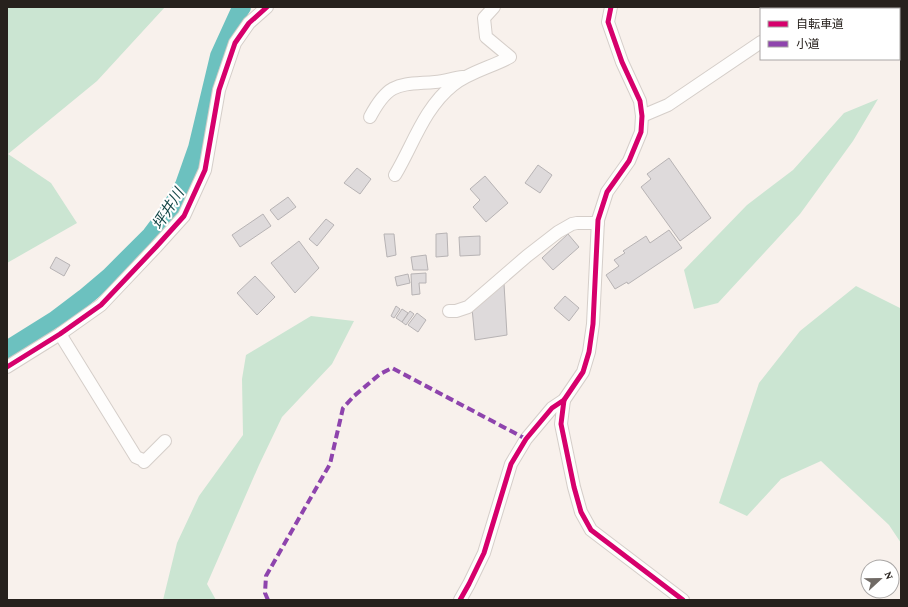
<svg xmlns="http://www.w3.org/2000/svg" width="908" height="607" viewBox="0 0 908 607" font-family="'Crimson Pro','Noto Sans JP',serif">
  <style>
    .green { fill: #cbe5d2 }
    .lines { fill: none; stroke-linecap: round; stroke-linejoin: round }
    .river { stroke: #6cc1bf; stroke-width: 18 }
    .building { fill: #dedadb; stroke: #b7b3b4 }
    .minor-casing { stroke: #d5cec9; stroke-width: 14 }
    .minor { stroke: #fefdfc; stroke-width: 12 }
    .quiet { stroke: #8e44ad; stroke-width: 4; stroke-dasharray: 8 4; stroke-linecap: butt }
    .cycleway-casing { stroke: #fff; stroke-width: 8 }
    .cycleway { stroke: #d6006c; stroke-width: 5 }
    .labels { text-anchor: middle; stroke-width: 4; stroke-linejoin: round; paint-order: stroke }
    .water-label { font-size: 15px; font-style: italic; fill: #134747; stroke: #fff }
  </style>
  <rect width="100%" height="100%" fill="#f8f1ec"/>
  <!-- green -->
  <g class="green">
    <path d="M 7,7 L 165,7 L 97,81 L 8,154 L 51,183 L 77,223 L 7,263 Z"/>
    <path d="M 878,99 L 853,141 L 800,214 L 718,303 L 694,309 L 684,270 L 747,205 L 793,170 L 844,113 Z"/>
    <path d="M 856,286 L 900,308 L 901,318 L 901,543 L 889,525 L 821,461 L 781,479 L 747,516 L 719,503 L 759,383 L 800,331 Z"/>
    <path d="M 311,316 L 354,321 L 332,364 L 282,417 L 259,465 L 207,584 L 216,600 L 163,600 L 177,543 L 199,496 L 243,435 L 242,379 L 246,355 Z"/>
  </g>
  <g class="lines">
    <!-- river -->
    <path class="river" d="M 7,350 L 55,320 L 84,298 L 110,276 L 151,235 L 169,211 L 184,185 L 197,148 L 219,56 L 240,10 L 242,7"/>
  </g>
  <!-- building -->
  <g class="building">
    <path d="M 669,158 L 711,218 L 680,241 L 641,187 L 651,179 L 647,174 Z"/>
    <path d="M 538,165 L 552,175 L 540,193 L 525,183 Z"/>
    <path d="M 357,168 L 371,179 L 360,194 L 344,183 Z"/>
    <path d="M 485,176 L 508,203 L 486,222 L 473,207 L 480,200 L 470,189 Z"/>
    <path d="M 288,197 L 296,207 L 278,220 L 270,210 Z"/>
    <path d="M 263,214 L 271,226 L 240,247 L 232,235 Z"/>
    <path d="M 326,219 L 334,225 L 317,246 L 309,239 Z"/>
    <path d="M 669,230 L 682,248 L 628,284 L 627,282 L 615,289 L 606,275 L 619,266 L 614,260 L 625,253 L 623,251 L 646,236 L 650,243 Z"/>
    <path d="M 447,233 L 448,256 L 436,257 L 436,234 Z"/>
    <path d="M 384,234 L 394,234 L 396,255 L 387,257 Z"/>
    <path d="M 568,234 L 579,247 L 553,270 L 542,258 Z"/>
    <path d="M 480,236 L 480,255 L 460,256 L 459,237 Z"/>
    <path d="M 299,241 L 319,268 L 295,293 L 271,263 Z"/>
    <path d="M 426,255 L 428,270 L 413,270 L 411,257 Z"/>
    <path d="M 56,257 L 70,265 L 64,276 L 50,268 Z"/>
    <path d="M 426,273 L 426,283 L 419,283 L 420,294 L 412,295 L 411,274 Z"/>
    <path d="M 408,274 L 410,283 L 397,286 L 395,277 Z"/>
    <path d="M 255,276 L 275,297 L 257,315 L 237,293 Z"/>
    <path d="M 504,284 L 507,335 L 475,340 L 472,308 Z"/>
    <path d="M 565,296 L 579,308 L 569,321 L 554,308 Z"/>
    <path d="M 396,306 L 400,309 L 394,318 L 391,316 Z"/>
    <path d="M 402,309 L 408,313 L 402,322 L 396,318 Z"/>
    <path d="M 410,311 L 414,314 L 406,325 L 402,322 Z"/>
    <path d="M 417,313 L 426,320 L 418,332 L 408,325 Z"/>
  </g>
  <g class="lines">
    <defs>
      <g id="minor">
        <path d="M 810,9 L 813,7"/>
        <path d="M 642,116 L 668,105 L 761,42"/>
        <path d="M 370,117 C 389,81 399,85 435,82 C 445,81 454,78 463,77"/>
        <path d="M 395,175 C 413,145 424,108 453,85 C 469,72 492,67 510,57 L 486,37 L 484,18 L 494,7"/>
        <path d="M 449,311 L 456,311 L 468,307 L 527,256 L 558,232 L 572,224 L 577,223 L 598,223"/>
        <path d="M 60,334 L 136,457 L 143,460 L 144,462 L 165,441"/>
        <path d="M 7,367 L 60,334 L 101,305 L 156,247 L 184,216 L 205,170 L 219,90 L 235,43 L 249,23 L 267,7"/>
        <path d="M 564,400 L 561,424 L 574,487 L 581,512 L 591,530 L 683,600"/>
        <path d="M 460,600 L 469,584 L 484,553 L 511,464 L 526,439 L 552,408 L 564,400 L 583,372 L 589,352 L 593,324 L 598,220 L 607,192 L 629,161 L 641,132 L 642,116 L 640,101 L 622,62 L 608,22 L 611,7"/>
      </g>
    </defs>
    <!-- minor casing -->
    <use href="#minor" class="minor-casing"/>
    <!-- minor -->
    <use href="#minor" class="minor"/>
    <!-- quiet -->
    <path class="quiet" d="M 268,600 L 265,593 L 266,576 L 330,464 L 343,408 L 354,396 L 380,374 L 392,368 L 526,439"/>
    <defs>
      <g id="cycleway">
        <path d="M 7,367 L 60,334 L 101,305 L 156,247 L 184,216 L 205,170 L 219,90 L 235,43 L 249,23 L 267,7"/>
        <path d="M 564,400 L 561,424 L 574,487 L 581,512 L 591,530 L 683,600"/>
        <path d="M 460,600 L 469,584 L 484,553 L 511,464 L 526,439 L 552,408 L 564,400 L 583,372 L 589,352 L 593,324 L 598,220 L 607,192 L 629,161 L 641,132 L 642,116 L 640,101 L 622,62 L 608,22 L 611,7"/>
      </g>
    </defs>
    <!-- cycleway casing -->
    <use href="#cycleway" class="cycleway-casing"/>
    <!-- cycleway -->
    <use href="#cycleway" class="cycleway"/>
  </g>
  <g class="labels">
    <!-- water labels -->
    <g class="water-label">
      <text transform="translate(168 209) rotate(-58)" y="5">坪井川</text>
    </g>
  </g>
  <!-- border -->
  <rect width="908" height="607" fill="none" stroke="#27211d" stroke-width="16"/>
  <!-- legend -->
  <rect x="760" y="8" width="140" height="52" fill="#ffffff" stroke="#a9a6a5"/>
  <rect x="768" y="21" width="20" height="6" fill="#d6006c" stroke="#a9a6a5"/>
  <text x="796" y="28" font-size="12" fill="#27211d">自転車道</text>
  <rect x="768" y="41" width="20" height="6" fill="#8e44ad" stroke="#a9a6a5"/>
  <text x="796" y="48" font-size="12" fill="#27211d">小道</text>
  <!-- north arrow -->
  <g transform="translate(880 579) rotate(68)"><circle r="19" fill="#ffffff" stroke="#a9a6a5"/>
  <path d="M0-3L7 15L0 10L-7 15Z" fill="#706a65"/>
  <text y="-6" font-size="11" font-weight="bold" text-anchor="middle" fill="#27211d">N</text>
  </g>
</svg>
